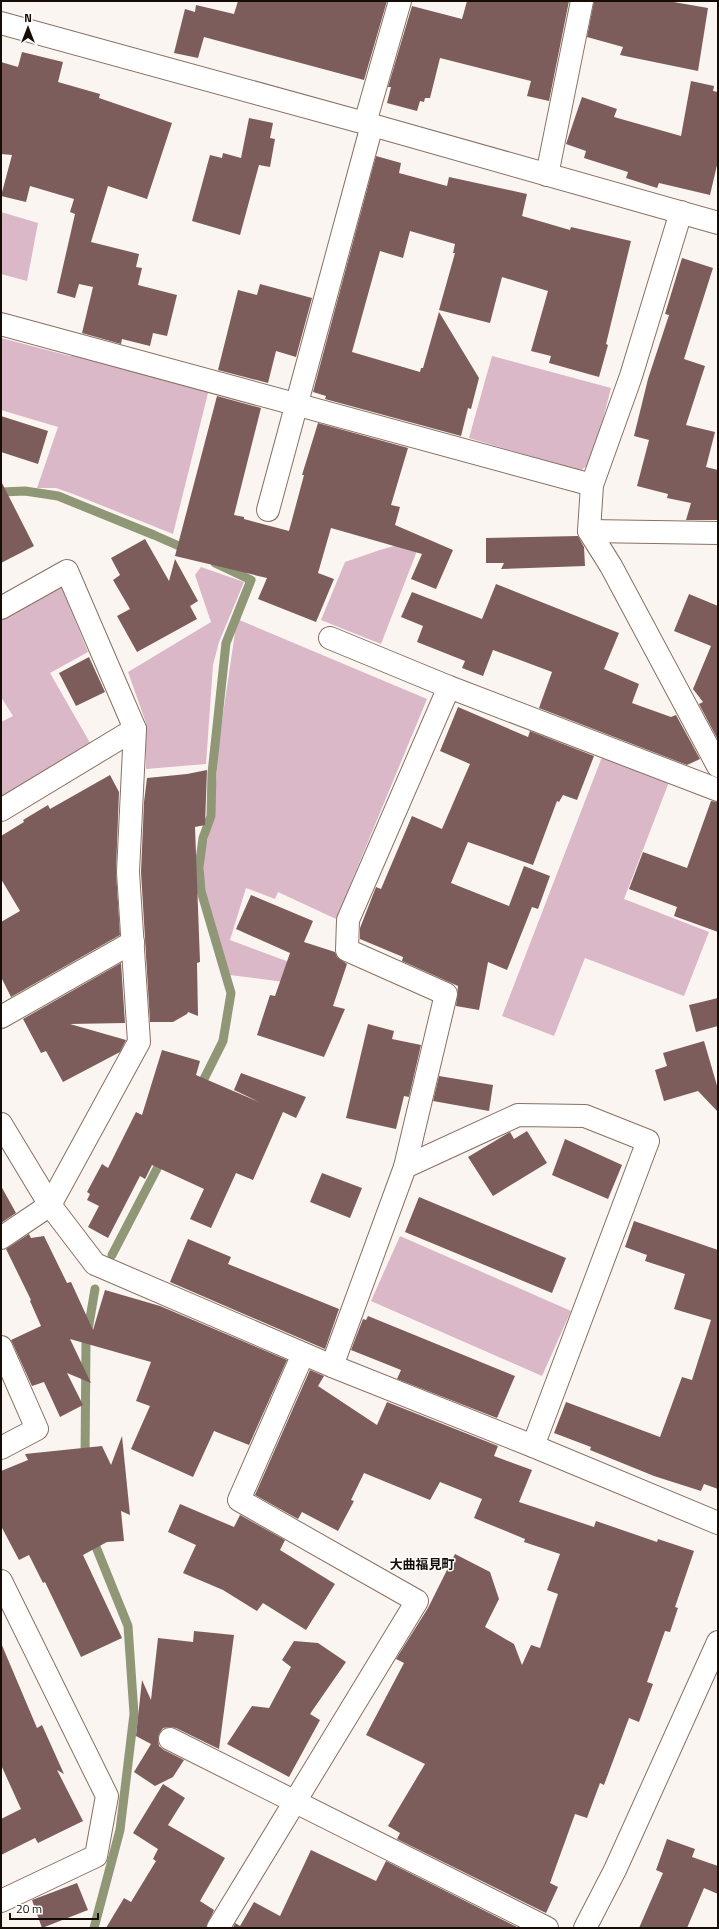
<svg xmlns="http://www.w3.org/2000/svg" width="719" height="1929" viewBox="0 0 719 1929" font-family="'Titillium Web','Noto Sans JP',sans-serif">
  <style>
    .green { fill: #dbb8c7 }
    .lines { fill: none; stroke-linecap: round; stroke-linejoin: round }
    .stream { stroke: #909776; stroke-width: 9 }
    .building { fill: #7c5d5b }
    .street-casing { stroke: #897060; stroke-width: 24 }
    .street { stroke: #fff; stroke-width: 22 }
    .labels { text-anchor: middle; stroke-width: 3; stroke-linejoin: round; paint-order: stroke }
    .neighbourhood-label { font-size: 13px; font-weight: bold; fill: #160d07; stroke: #fff }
  </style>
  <rect width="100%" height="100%" fill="#fbf5f1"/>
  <!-- green -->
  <g class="green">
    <path d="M 1,212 L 38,223 L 27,281 L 1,274 Z"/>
    <path d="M 1,338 L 70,356 L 84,356 L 209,389 L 173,534 L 73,494 L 56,488 L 37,488 L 58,427 L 1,410 Z"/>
    <path d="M 492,356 L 611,388 L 592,462 L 580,471 L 469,438 Z"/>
    <path d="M 422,538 L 381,644 L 321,620 L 345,562 L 380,550 Z"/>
    <path d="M 201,567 L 244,582 L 219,642 L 213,665 L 206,764 L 146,769 L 146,723 L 128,672 L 211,622 L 195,575 Z"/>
    <path d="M 60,584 L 88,652 L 50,673 L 93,748 L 1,800 L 1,722 L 13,716 L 1,697 L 1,620 Z"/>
    <path d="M 237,619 L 427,699 L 336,919 L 278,892 L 275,899 L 246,888 L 230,940 L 289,962 L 284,982 L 230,975 L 204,889 L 203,858 L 214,813 L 219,741 Z"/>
    <path d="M 602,757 L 669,782 L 624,899 L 709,932 L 684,996 L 585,958 L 554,1036 L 502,1016 Z"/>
    <path d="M 400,1236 L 571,1311 L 542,1376 L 371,1301 Z"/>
  </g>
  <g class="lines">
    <!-- stream -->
    <g class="stream">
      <path d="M 1,492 L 25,491 L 58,496 L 154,535 L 188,550"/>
      <path d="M 199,1089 L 223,1041 L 231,993 L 201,891 L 199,867 L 203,838 L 211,816 L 212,773 L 226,643 L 251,580 L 215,563"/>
      <path d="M 112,1255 L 163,1157"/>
      <path d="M 85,1459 L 86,1342 L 95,1289"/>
      <path d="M 92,1537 L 128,1626 L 134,1714 L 120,1830 L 94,1928"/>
    </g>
  </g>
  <!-- building -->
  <g class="building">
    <path d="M 238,1 L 387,1 L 364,80 L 204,37 L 198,58 L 174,53 L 185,9 L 195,12 L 196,5 L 234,14 Z"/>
    <path d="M 467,1 L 569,1 L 549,101 L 527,96 L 531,81 L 440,58 L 430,98 L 425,98 L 424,102 L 420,101 L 417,111 L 387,103 L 391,87 L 388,87 L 412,6 L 462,19 Z"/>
    <path d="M 594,1 L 668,1 L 708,8 L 698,71 L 620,55 L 623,47 L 587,37 Z"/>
    <path d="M 22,52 L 63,62 L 58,82 L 100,94 L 99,98 L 172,123 L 147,199 L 108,186 L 91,242 L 139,254 L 136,267 L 142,268 L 138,285 L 177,295 L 167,336 L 153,333 L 150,346 L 122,339 L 121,344 L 82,333 L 93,287 L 79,284 L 75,298 L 57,293 L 75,214 L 70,212 L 74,199 L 30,186 L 26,202 L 1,196 L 12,155 L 1,154 L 1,62 L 18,67 Z"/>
    <path d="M 691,81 L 714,86 L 713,91 L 718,92 L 718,161 L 710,195 L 659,183 L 657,188 L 626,178 L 628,172 L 584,158 L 586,151 L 566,144 L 582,97 L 617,109 L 614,117 L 681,136 Z"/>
    <path d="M 249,118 L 273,123 L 270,138 L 275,139 L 270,167 L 259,165 L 240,235 L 192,221 L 210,155 L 222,158 L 223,153 L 241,158 Z"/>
    <path d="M 376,156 L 401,163 L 399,173 L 447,186 L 449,177 L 527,194 L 522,216 L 570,230 L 571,227 L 631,241 L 606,344 L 608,345 L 599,377 L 549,363 L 551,356 L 531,351 L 548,291 L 502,277 L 490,323 L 439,310 L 455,253 L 453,253 L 455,244 L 410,231 L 403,258 L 380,251 L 352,352 L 420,372 L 421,368 L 423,368 L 439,312 L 479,378 L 471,409 L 468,408 L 461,436 L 325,399 L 326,396 L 313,392 Z"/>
    <path d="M 682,258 L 713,268 L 684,359 L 705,366 L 686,425 L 715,432 L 706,467 L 718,470 L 718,520 L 686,520 L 691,503 L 667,498 L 668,494 L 637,486 L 649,440 L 634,436 L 648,379 L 669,315 L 665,314 Z"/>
    <path d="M 260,284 L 312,298 L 296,357 L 276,351 L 268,383 L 218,370 L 238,290 L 257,295 Z"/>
    <path d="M 217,396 L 261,408 L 234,515 L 244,517 L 244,519 L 289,531 L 304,475 L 302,475 L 318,423 L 408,448 L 391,505 L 400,507 L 395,525 L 453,550 L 436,589 L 411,579 L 422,554 L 331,528 L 318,573 L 334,579 L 316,622 L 258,599 L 267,578 L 175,556 Z"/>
    <path d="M 1,416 L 48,431 L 38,464 L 1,452 Z"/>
    <path d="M 1,481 L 34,546 L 1,563 Z"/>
    <path d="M 578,536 L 584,547 L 585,566 L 501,569 L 504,563 L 486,563 L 486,538 Z"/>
    <path d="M 145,539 L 169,581 L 175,559 L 198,601 L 190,606 L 197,619 L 137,652 L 117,616 L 130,609 L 113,580 L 120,575 L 111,558 Z"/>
    <path d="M 496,584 L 619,633 L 604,669 L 639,684 L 632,703 L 671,717 L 676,715 L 700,759 L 687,765 L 539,708 L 552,672 L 493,650 L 483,676 L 462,668 L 465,661 L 417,642 L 423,626 L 401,617 L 412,592 L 482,619 Z"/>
    <path d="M 689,594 L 718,606 L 718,740 L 699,704 L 703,702 L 693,689 L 711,646 L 674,631 Z"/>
    <path d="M 89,657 L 105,692 L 76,706 L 59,673 Z"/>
    <path d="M 458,707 L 528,737 L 530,731 L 594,756 L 577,800 L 563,795 L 559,802 L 557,801 L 533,865 L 468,842 L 451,883 L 509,906 L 524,866 L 550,876 L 538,909 L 532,907 L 507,970 L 488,962 L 479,1010 L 456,1006 L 458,986 L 402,961 L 403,957 L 360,939 L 360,928 L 376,887 L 381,889 L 412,816 L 442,829 L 470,764 L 440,751 Z"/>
    <path d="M 207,770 L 205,825 L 195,827 L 200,962 L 197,963 L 198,1016 L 188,1012 L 187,1014 L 173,1022 L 150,1022 L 141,872 L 144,802 L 147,778 L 187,774 Z"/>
    <path d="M 110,775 L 119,792 L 116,871 L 120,935 L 11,997 L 1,977 L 1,922 L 20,911 L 1,879 L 1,836 L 24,822 L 23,820 L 48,805 L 50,809 Z"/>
    <path d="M 711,801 L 718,802 L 718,932 L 674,916 L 677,907 L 629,889 L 643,852 L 687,868 Z"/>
    <path d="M 251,895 L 313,921 L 304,942 L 335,952 L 337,957 L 347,964 L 333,1006 L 345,1009 L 324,1057 L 257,1035 L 270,995 L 275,996 L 290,953 L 236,929 Z"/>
    <path d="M 121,963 L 125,1023 L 70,1024 L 126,1040 L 120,1052 L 63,1082 L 46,1051 L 41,1053 L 23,1019 Z"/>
    <path d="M 718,998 L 718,1026 L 696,1032 L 689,1005 Z"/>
    <path d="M 368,1024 L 394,1031 L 392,1039 L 421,1045 L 409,1097 L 404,1096 L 396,1129 L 346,1118 Z"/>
    <path d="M 704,1041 L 718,1089 L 718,1112 L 698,1091 L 664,1101 L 655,1070 L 667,1066 L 663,1053 Z"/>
    <path d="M 162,1050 L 200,1061 L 196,1075 L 261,1103 L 234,1090 L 241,1073 L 306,1097 L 296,1118 L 283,1112 L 253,1180 L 236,1173 L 211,1228 L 190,1219 L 204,1189 L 152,1165 L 145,1179 L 140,1176 L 108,1238 L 88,1227 L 99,1206 L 87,1200 L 90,1194 L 87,1192 L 102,1164 L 108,1168 L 136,1112 L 142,1115 Z"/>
    <path d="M 439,1076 L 493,1085 L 489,1111 L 433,1101 Z"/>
    <path d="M 527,1131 L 547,1163 L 493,1196 L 468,1157 L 510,1132 L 514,1139 Z"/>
    <path d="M 565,1139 L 622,1165 L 608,1199 L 552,1175 Z"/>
    <path d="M 322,1173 L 362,1188 L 350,1218 L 310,1202 Z"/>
    <path d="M 1,1186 L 16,1213 L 1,1223 Z"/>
    <path d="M 419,1197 L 566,1258 L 552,1293 L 405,1232 Z"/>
    <path d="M 634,1221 L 718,1250 L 718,1489 L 704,1484 L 701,1491 L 654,1476 L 590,1450 L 591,1447 L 554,1433 L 566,1402 L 660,1437 L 682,1377 L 692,1380 L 711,1320 L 674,1309 L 685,1274 L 645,1261 L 647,1255 L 625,1247 Z"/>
    <path d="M 29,1234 L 31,1238 L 44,1236 L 67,1283 L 71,1282 L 93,1330 L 105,1290 L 160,1306 L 287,1360 L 249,1445 L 214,1431 L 193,1477 L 131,1449 L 150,1406 L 136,1401 L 151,1362 L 70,1339 L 91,1383 L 67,1373 L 83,1405 L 60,1417 L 44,1382 L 32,1386 L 11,1340 L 41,1326 L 30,1301 L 31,1300 L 6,1249 Z"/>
    <path d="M 188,1239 L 231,1257 L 228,1264 L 339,1309 L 325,1349 L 170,1282 Z"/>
    <path d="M 368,1316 L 515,1376 L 497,1418 L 397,1379 L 401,1370 L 351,1350 L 363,1319 L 366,1320 Z"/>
    <path d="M 310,1370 L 324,1376 L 318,1386 L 377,1425 L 387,1402 L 498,1446 L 494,1456 L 532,1470 L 519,1502 L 594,1527 L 596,1521 L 657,1542 L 658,1539 L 694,1551 L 675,1607 L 678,1608 L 670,1632 L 665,1631 L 647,1682 L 653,1684 L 639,1722 L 629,1718 L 604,1785 L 600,1783 L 587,1818 L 575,1814 L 550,1883 L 558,1887 L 546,1913 L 397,1839 L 400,1833 L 388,1826 L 425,1764 L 366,1735 L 404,1663 L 396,1659 L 428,1608 L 455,1554 L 490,1572 L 499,1599 L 485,1627 L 514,1644 L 522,1665 L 531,1645 L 540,1648 L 558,1594 L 547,1590 L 560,1554 L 524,1542 L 525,1539 L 474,1518 L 482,1499 L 440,1482 L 430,1500 L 364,1473 L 351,1500 L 354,1501 L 338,1531 L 302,1512 L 298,1519 L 255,1495 Z"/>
    <path d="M 122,1436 L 130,1515 L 121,1511 L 124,1541 L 107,1542 L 83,1555 L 122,1638 L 81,1657 L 45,1582 L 43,1583 L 29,1555 L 19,1560 L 1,1526 L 1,1471 L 28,1460 L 25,1454 L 102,1446 L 111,1465 Z"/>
    <path d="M 180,1504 L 234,1527 L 240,1515 L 285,1540 L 280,1550 L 335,1584 L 306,1630 L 263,1603 L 257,1611 L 223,1590 L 183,1573 L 196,1545 L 168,1532 Z"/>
    <path d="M 194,1631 L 234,1635 L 219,1749 L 176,1728 L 170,1727 L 163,1728 L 159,1734 L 158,1739 L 159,1746 L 164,1750 L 184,1760 L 173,1777 L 155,1786 L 134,1772 L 151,1744 L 136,1736 L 142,1680 L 151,1700 L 158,1638 L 193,1642 Z"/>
    <path d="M 294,1641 L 318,1643 L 346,1662 L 310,1714 L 320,1720 L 289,1777 L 227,1744 L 252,1706 L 269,1708 L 291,1667 L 282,1660 Z"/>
    <path d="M 1,1643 L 37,1728 L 42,1725 L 64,1774 L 57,1770 L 83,1821 L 38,1843 L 35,1838 L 1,1855 L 1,1819 L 21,1809 L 1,1765 Z"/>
    <path d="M 163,1784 L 185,1798 L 168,1825 L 225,1858 L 200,1901 L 214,1910 L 206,1928 L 106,1928 L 124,1898 L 131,1902 L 156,1861 L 153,1859 L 158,1849 L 133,1833 Z"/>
    <path d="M 667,1839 L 695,1849 L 692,1857 L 718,1866 L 718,1894 L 704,1888 L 687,1928 L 639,1928 L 663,1873 L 656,1870 Z"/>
    <path d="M 311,1850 L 376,1881 L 386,1861 L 519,1928 L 233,1928 L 235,1923 L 240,1926 L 254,1902 L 280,1916 Z"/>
    <path d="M 77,1883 L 88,1910 L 42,1928 L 32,1900 Z"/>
  </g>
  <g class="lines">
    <defs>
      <g id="street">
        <path d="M 1,23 L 372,125 L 718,223"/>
        <path d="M 365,123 L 400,1"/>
        <path d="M 547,175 L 582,1"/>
        <path d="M 681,212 L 631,376 L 592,485 L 589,531 L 611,566 L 718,766"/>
        <path d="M 1,324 L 592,485"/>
        <path d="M 268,510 L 372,125"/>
        <path d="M 589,531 L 718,533"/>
        <path d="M 1,608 L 67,571 L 135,729 L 128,872 L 139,1042 L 50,1205 L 1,1238"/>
        <path d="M 330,638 L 449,687 L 718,790"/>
        <path d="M 1,810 L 135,729"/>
        <path d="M 1,1017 L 133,942"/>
        <path d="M 1,1124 L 50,1205 L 95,1264 L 332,1366 L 533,1446 L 718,1523"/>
        <path d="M 405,1167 L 446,994 L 347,950 L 348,920 L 449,687"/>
        <path d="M 1,1347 L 37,1429 L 1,1448"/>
        <path d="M 332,1366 L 405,1167 L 518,1115 L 585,1116 L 648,1141 L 533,1446"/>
        <path d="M 1,1581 L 107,1796 L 96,1856 L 1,1901"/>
        <path d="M 170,1739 L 547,1928"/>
        <path d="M 218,1928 L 417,1601 L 239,1500 L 303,1354"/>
        <path d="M 585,1928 L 615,1870 L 718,1642"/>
      </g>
    </defs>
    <!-- street casing -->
    <use href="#street" class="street-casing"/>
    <!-- street -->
    <use href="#street" class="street"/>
  </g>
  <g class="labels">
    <!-- neighbourhood labels -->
    <g class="neighbourhood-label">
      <text x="422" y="1569">大曲福見町</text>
    </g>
  </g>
  <!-- border -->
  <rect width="719" height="1929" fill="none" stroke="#160d07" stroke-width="4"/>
  <!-- north arrow -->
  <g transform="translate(28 28)" stroke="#ffffff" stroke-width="3" paint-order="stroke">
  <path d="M0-3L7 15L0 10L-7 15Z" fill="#160d07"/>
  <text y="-6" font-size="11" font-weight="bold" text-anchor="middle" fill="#160d07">N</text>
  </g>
  <!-- scale -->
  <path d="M10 1913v6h88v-6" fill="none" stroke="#160d07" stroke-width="2"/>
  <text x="16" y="1913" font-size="12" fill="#160d07" stroke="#ffffff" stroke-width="3" paint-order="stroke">20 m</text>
</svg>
